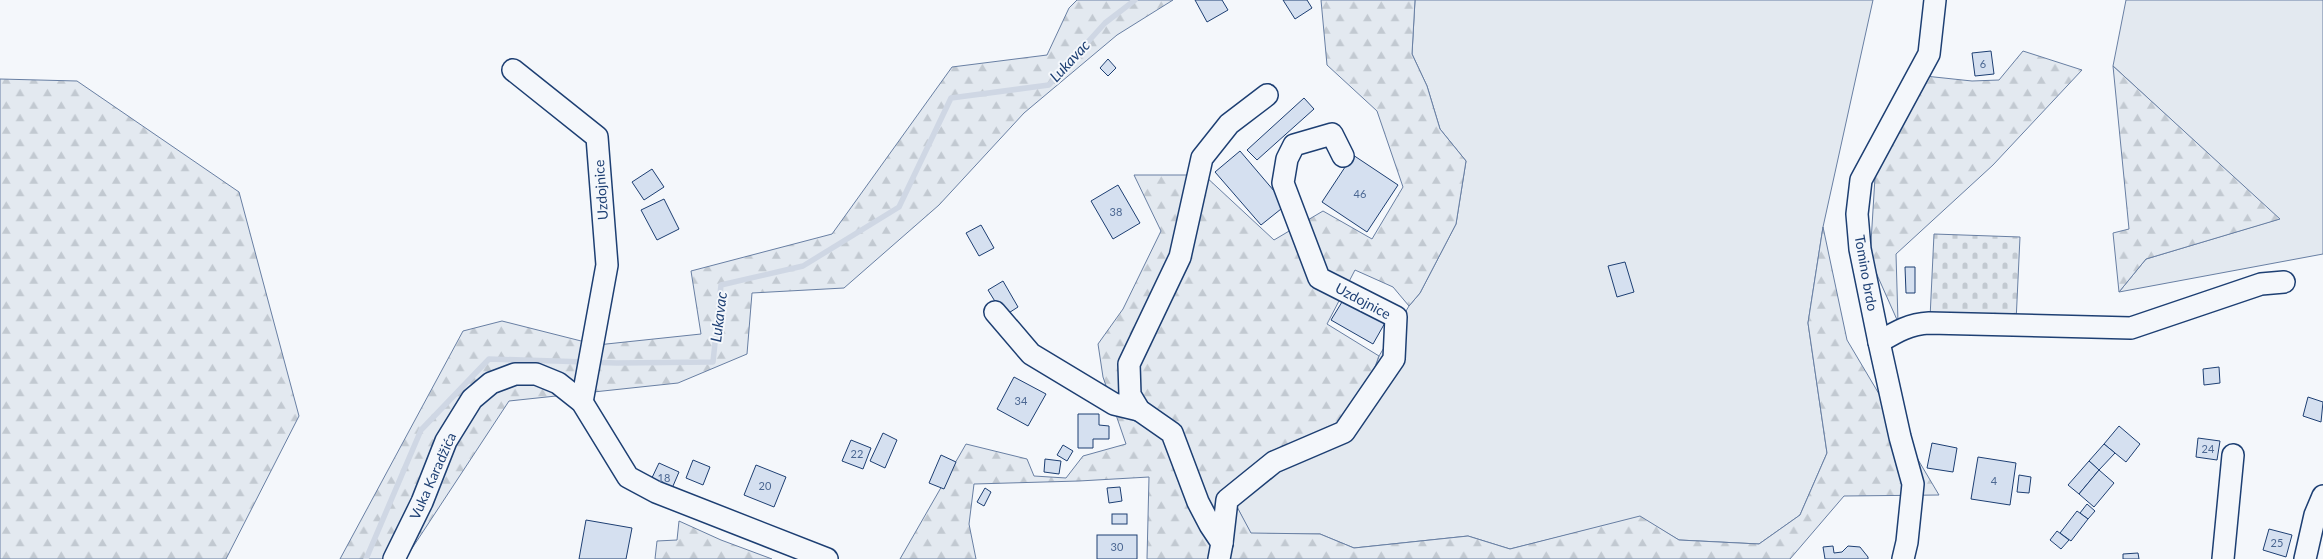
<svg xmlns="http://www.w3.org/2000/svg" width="2323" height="559" viewBox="0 0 2323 559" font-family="Lato,sans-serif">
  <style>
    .grass { fill: #e3e9f0; stroke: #687fa3 }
    .forest { fill: url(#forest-firs); stroke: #687fa3 }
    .cemetery { fill: url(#cemetery-stones); stroke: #687fa3 }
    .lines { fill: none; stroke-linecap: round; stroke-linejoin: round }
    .stream { stroke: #cfd7e4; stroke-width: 5.5 }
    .building { fill: #d5e0f0; stroke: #1d3f73 }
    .minor-casing { stroke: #1d3f73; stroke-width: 24 }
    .minor { stroke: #f4f7fb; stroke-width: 21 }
    .labels { text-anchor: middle; stroke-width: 4; stroke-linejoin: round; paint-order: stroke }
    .number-label { font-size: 11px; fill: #4b6792 }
    .street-label { font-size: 14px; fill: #1d3f73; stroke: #f4f7fb }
    .water-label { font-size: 15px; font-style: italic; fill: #1d3f73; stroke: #f4f7fb }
  </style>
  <defs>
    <pattern id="forest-firs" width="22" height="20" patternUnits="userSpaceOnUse" patternTransform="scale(1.25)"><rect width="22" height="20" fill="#e3e9f0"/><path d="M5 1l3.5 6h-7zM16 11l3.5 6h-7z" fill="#c2c9d1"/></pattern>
    <pattern id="cemetery-stones" width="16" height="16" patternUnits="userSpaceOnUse" patternTransform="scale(1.25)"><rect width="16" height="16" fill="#e3e9f0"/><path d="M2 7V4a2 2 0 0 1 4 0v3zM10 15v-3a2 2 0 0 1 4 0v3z" fill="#c2c9d1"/></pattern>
  </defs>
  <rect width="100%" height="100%" fill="#f4f7fb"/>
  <!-- grass -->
  <g class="grass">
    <path d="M 1415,0 L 1873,0 L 1823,227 L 1808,323 L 1827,453 L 1800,515 L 1759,544 L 1679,540 L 1640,517 L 1510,549 L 1468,536 L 1354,548 L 1320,534 L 1251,534 L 1228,490 L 1282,446 L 1349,437 L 1379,356 L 1409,306 L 1420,293 L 1456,224 L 1466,161 L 1440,129 L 1427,86 L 1412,54 Z"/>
    <path d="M 2126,0 L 2323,0 L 2323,254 L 2119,292 L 2146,259 L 2279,219 L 2113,66 Z"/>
  </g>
  <!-- forest -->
  <g class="forest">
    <path d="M 1077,0 L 1173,0 L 1117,35 L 1024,113 L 939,205 L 844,288 L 752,293 L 747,354 L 678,383 L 509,401 L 405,559 L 340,559 L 463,331 L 502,321 L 597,345 L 701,334 L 691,271 L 832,234 L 952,67 L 1047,55 L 1069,8 Z"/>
    <path d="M 1321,0 L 1415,0 L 1412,54 L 1427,86 L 1440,129 L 1466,161 L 1456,224 L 1420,293 L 1409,306 L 1393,287 L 1355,270 L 1327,324 L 1379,356 L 1349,437 L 1282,446 L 1228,490 L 1251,533 L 1320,534 L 1354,548 L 1468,536 L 1510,549 L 1640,516 L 1679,540 L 1759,544 L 1800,515 L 1827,453 L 1808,323 L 1823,227 L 1847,340 L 1939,495 L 1844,496 L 1790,559 L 1147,559 L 1149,477 L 1079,481 L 974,484 L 969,524 L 976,559 L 900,559 L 966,444 L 1027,459 L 1034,476 L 1066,478 L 1083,456 L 1126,444 L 1103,377 L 1098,344 L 1123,309 L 1161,231 L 1134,175 L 1204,175 L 1274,240 L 1323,211 L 1372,239 L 1403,187 L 1377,111 L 1327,65 Z"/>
    <path d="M 2023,51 L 2082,70 L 1993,165 L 1896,254 L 1898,322 L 1870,259 L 1876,161 L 1925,76 L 1972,81 L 1999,80 Z"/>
    <path d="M 2113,66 L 2280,219 L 2146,259 L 2119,292 L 2113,233 L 2129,229 Z"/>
    <path d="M 0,79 L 77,81 L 239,192 L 299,416 L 226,559 L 0,559 Z"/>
    <path d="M 679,521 L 721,540 L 772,559 L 655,559 L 657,541 L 677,540 Z"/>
  </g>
  <!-- cemetery -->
  <path class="cemetery" d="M 1934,234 L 2020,237 L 2016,322 L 1930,318 Z"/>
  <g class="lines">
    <!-- stream -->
    <path class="stream" d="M 366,559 L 421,430 L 489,359 L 617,363 L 713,362 L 721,285 L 803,266 L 899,207 L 951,98 L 1049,85 L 1105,23 L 1135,0"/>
  </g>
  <!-- building -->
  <g class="building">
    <path d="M 1195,0 L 1222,0 L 1228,10 L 1207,22 Z"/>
    <path d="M 1283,0 L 1307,0 L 1312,8 L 1295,19 Z"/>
    <path d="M 1991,51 L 1994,74 L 1975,76 L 1972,53 Z"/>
    <path d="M 1108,59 L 1116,68 L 1108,76 L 1100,68 Z"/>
    <path d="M 1304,98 L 1314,109 L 1257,160 L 1247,150 Z"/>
    <path d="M 1240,151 L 1286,205 L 1261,225 L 1215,172 Z"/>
    <path d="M 1353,155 L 1398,185 L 1367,232 L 1322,202 Z"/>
    <path d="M 652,169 L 664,187 L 644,200 L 632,182 Z"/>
    <path d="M 1118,185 L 1140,223 L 1113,239 L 1091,201 Z"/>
    <path d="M 664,199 L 679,229 L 657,240 L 641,210 Z"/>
    <path d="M 981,225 L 994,248 L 979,256 L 966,233 Z"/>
    <path d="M 1625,262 L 1634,292 L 1617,297 L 1608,266 Z"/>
    <path d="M 1905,267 L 1915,267 L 1915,293 L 1906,293 Z"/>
    <path d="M 1003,281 L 1018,307 L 1004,316 L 988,290 Z"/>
    <path d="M 1345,297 L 1386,321 L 1373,344 L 1331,320 Z"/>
    <path d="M 2219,367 L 2220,383 L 2204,385 L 2203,369 Z"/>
    <path d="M 1014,377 L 1046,394 L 1028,426 L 997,409 Z"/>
    <path d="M 2308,397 L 2323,402 L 2321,422 L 2303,416 Z"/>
    <path d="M 1078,414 L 1099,414 L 1099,425 L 1109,426 L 1109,439 L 1093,439 L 1093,448 L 1078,448 Z"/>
    <path d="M 2119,426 L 2140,444 L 2126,462 L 2104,444 Z"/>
    <path d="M 883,433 L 897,440 L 885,468 L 870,461 Z"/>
    <path d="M 2198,438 L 2220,441 L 2217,460 L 2196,457 Z"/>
    <path d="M 851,440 L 871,448 L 863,469 L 842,461 Z"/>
    <path d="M 1932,443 L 1957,448 L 1953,472 L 1927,468 Z"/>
    <path d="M 2104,444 L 2115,453 L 2099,470 L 2089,461 Z"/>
    <path d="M 1063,445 L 1073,451 L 1067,461 L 1057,455 Z"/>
    <path d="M 941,455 L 956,462 L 944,489 L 929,483 Z"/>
    <path d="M 1978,457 L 2016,463 L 2010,505 L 1971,499 Z"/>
    <path d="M 1045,459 L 1061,461 L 1059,474 L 1044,472 Z"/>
    <path d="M 693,460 L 710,467 L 703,485 L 686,478 Z"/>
    <path d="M 2089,461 L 2099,470 L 2079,494 L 2068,485 Z"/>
    <path d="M 659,463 L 679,472 L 670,493 L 649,484 Z"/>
    <path d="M 756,465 L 786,477 L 774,507 L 744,495 Z"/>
    <path d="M 2099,470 L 2114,483 L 2094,507 L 2079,494 Z"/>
    <path d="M 2019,475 L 2031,477 L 2029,493 L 2017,492 Z"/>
    <path d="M 1120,487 L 1122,501 L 1109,503 L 1107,488 Z"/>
    <path d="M 985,488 L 991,492 L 984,506 L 977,502 Z"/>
    <path d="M 2087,504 L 2095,511 L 2088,519 L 2080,513 Z"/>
    <path d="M 2077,511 L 2088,519 L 2071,541 L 2060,533 Z"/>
    <rect x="1112" y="514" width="15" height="10"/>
    <path d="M 586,520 L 632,528 L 626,559 L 579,559 Z"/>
    <path d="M 2269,529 L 2292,535 L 2286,557 L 2263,550 Z"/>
    <path d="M 2057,531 L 2069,540 L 2061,549 L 2050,540 Z"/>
    <rect x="1097" y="535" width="40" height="24"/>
    <path d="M 1833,546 L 1834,553 L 1842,552 L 1848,546 L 1860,547 L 1868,557 L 1868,559 L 1825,559 L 1823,547 Z"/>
    <path d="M 2138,553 L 2139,559 L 2123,559 L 2123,554 Z"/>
  </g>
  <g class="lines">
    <defs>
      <g id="minor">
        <path d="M 513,70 L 597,137 L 607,265 L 582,402"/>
        <path d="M 995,312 L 1031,354 L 1114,404 L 1139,410"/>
        <path d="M 1879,342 C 1896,332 1909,324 1929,323 L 2131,328 L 2261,284 L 2284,282"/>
        <path d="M 1222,543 L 1227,500 L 1274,462 L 1344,432 L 1394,359 L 1396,317 L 1319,278 L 1283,183 L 1287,159 L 1294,145 L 1332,134 L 1343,156"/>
        <path d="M 394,559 L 422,502 L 446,441 L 472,399 L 491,383 L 515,374 L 536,374 L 558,383 L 582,402 L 628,477 L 656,492 L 827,559"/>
        <path d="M 1219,559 L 1222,543 L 1210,525 L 1198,502 L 1172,433 L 1139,410 L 1130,395 L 1129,364 L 1180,257 L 1202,158 L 1229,124 L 1267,95"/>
        <path d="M 1903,559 L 1907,542 L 1913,484 L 1900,437 L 1879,342 L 1860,249 L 1857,214 L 1861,180 L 1929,54 L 1935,0"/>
        <path d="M 2223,559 L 2233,455"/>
        <path d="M 2305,559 L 2315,515 L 2323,496"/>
      </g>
    </defs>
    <!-- minor casing -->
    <use href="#minor" class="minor-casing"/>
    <!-- minor -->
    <use href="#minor" class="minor"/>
  </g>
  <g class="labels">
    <!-- number labels -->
    <g class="number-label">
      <text x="1983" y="68">6</text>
      <text x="1360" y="198">46</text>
      <text x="1116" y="216">38</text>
      <text x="1021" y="405">34</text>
      <text x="2208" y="453">24</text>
      <text x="857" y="458">22</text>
      <text x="664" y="482">18</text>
      <text x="1994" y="485">4</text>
      <text x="765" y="490">20</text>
      <text x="2277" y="547">25</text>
      <text x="1117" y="551">30</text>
    </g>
    <!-- street labels -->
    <g class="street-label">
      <text transform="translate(601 190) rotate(-94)" y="5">Uzdojnice</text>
      <text transform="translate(1866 273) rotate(80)" y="5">Tomino brdo</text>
      <text transform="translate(1363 301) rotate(28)" y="5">Uzdojnice</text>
      <text transform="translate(433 476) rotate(-66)" y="5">Vuka Karadžića</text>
    </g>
    <!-- water labels -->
    <g class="water-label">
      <text transform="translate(1070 61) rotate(-47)" y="5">Lukavac</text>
      <text transform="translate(719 317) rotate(-83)" y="5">Lukavac</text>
    </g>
  </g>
</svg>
